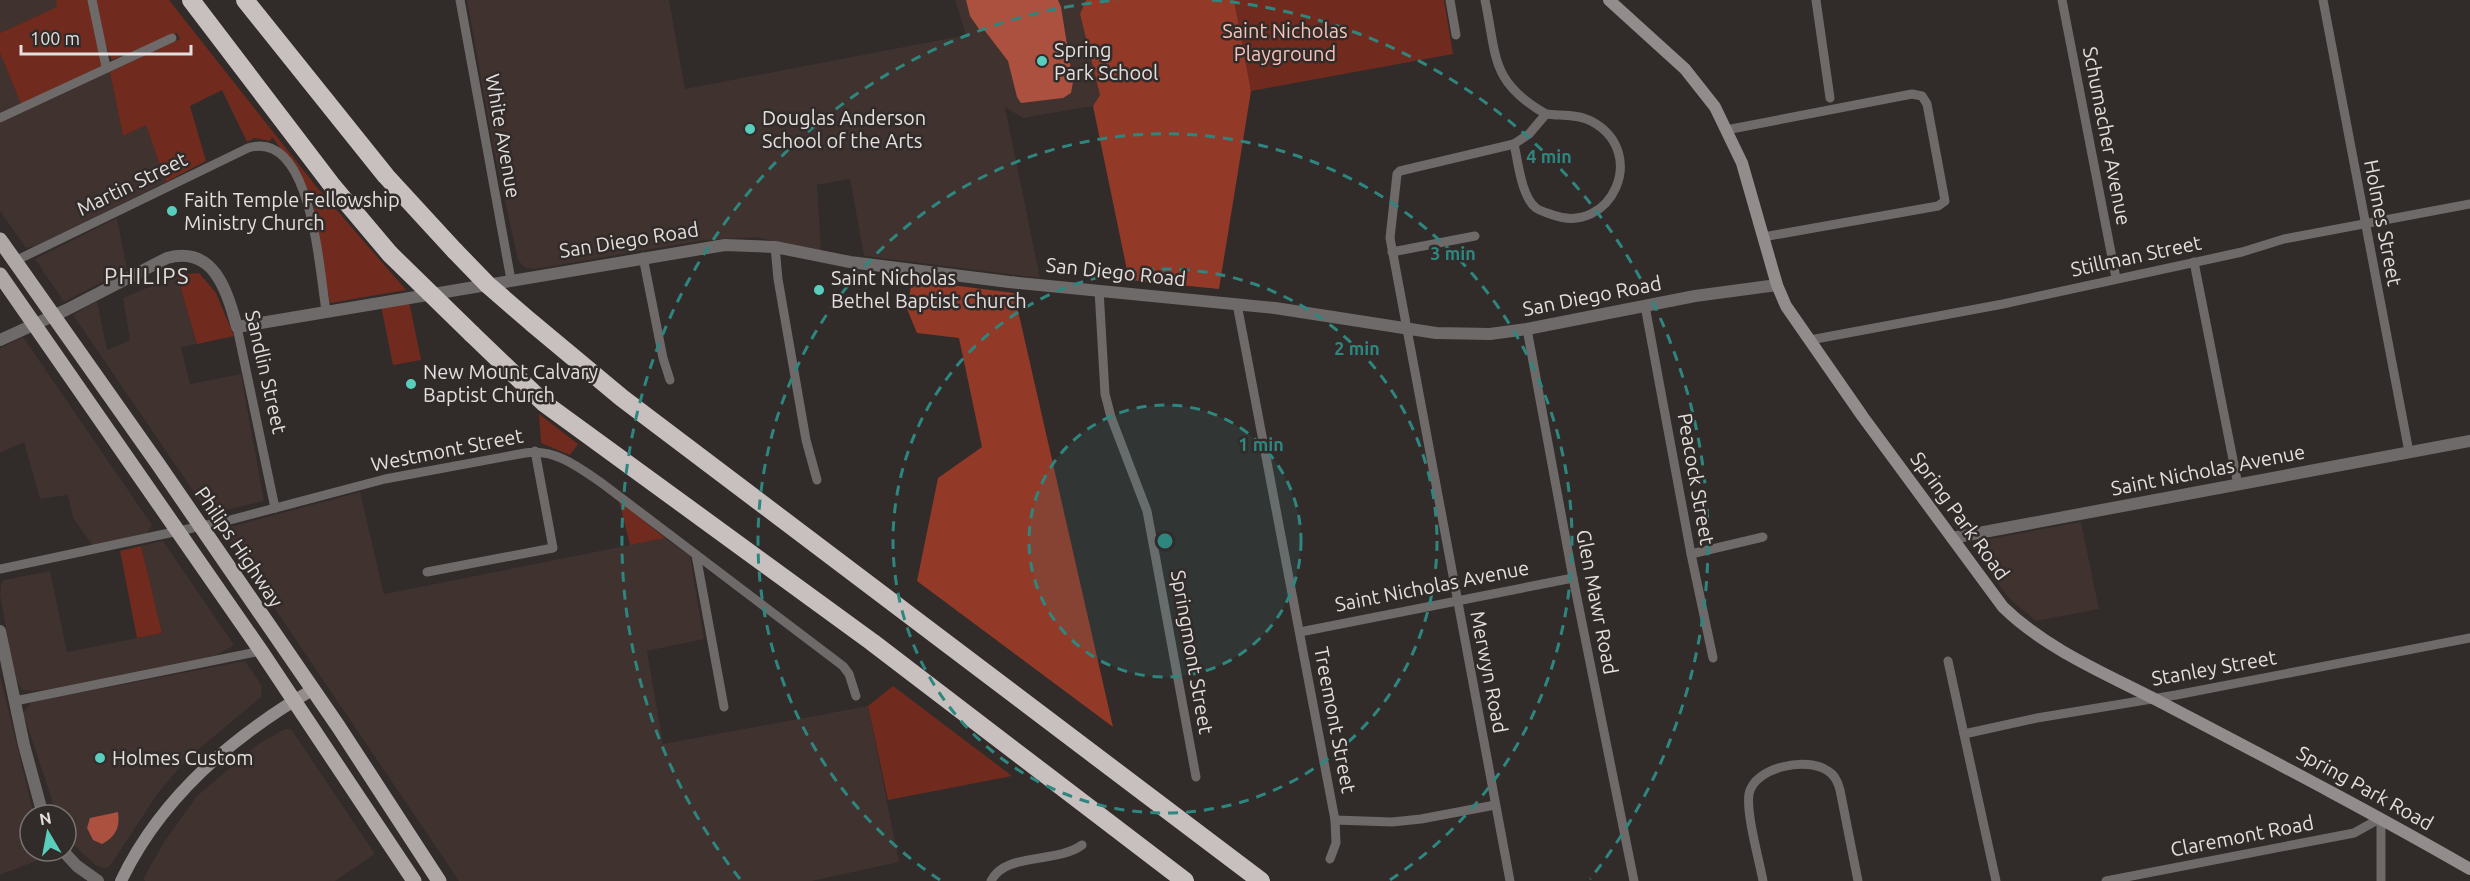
<svg xmlns="http://www.w3.org/2000/svg" width="2470" height="881" viewBox="0 0 2470 881" font-family="Ubuntu,sans-serif">
  <style>
    .built { fill: #3f322f }
    .green { fill: #702b1e }
    .forest { fill: #923928 }
    .water { fill: #ac513f }
    .lines { fill: none; stroke-linecap: round; stroke-linejoin: round }
    .minor { stroke: #6e6a6a; stroke-width: 9 }
    .tertiary { stroke: #6e6a6a; stroke-width: 12 }
    .secondary { stroke: #928d8c; stroke-width: 12 }
    .primary { stroke: #aea7a6; stroke-width: 15 }
    .motorway { stroke: #c8c0be; stroke-width: 18 }
    .motorway-bridge { stroke: #c8c0be; stroke-width: 18 }
    .ring { fill: none; stroke: #2f867f; stroke-width: 3; stroke-dasharray: 10 8 }
    .poi-dot { fill: #5acebd; stroke: #312b2a; stroke-width: 2 }
    .labels { text-anchor: middle; stroke-width: 5; stroke-linejoin: round; paint-order: stroke }
    .park-label { font-size: 20px; fill: #f6c2b7; stroke: #312b2a }
    .poi-label { font-size: 20px; fill: #e3dfde; stroke: #312b2a; text-anchor: start }
    .street-label { font-size: 20px; fill: #e3dfde; stroke: #312b2a }
    .quarter-label { font-size: 22px; letter-spacing: 1.5px; fill: #e4dcda; stroke: #312b2a }
    .centre { fill: #2f867f; stroke: #312b2a; stroke-width: 3 }
    .ring-label { font-size: 18px; text-anchor: middle; font-weight: bold; fill: #2f867f; stroke: #312b2a; stroke-width: 5; stroke-linejoin: round; paint-order: stroke }
  </style>
  <rect width="100%" height="100%" fill="#312b2a"/>
  <!-- built -->
  <g class="built">
    <path d="M 0,0 L 56,0 L 58,7 L 0,33 Z"/>
    <path d="M 467,0 L 669,0 L 685,89 L 966,35 L 955,0 L 1086,0 L 1080,14 L 1100,95 L 1093,106 L 1023,118 L 1005,107 L 1040,278 L 864,256 L 850,179 L 817,185 L 821,250 L 755,237 L 705,240 L 535,269 L 525,268 L 518,260 L 494,151 Z"/>
    <path d="M 0,53 L 21,104 L 0,114 Z"/>
    <path d="M 110,72 L 123,136 L 146,124 L 166,182 L 36,246 L 26,248 L 0,211 L 0,123 Z"/>
    <path d="M 117,218 L 127,269 L 64,302 L 35,259 Z"/>
    <path d="M 177,275 L 197,344 L 181,347 L 190,384 L 241,374 L 264,501 L 209,514 L 73,315 L 97,301 L 107,350 L 130,340 L 123,298 Z"/>
    <path d="M 23,337 L 152,525 L 147,533 L 93,546 L 73,518 L 68,495 L 40,499 L 24,442 L 0,453 L 0,348 Z"/>
    <path d="M 360,492 L 384,594 L 665,538 L 690,556 L 704,639 L 647,651 L 663,744 L 868,706 L 899,862 L 812,881 L 459,881 L 223,532 L 230,527 Z"/>
    <path d="M 2081,522 L 2099,609 L 2036,621 L 2008,597 L 1981,560 L 1978,549 L 1984,540 Z"/>
    <path d="M 163,541 L 234,645 L 215,656 L 195,661 L 70,687 L 33,691 L 23,690 L 17,682 L 12,662 L 0,594 L 1,584 L 4,580 L 50,571 L 67,652 L 162,633 L 141,546 Z"/>
    <path d="M 245,661 L 262,686 L 261,697 L 186,760 L 158,793 L 110,866 L 104,868 L 95,865 L 74,845 L 66,834 L 66,815 L 57,815 L 23,713 L 31,703 L 42,700 Z"/>
    <path d="M 0,676 L 34,815 L 30,815 L 30,851 L 48,851 L 51,855 L 0,875 Z"/>
    <path d="M 285,729 L 291,729 L 375,854 L 335,881 L 145,881 L 143,879 L 166,839 L 197,796 L 257,745 Z"/>
  </g>
  <!-- green -->
  <g class="green">
    <path d="M 56,0 L 89,0 L 101,66 L 21,104 L 0,53 L 0,33 L 57,7 Z"/>
    <path d="M 96,0 L 169,0 L 315,185 L 406,290 L 330,303 L 312,197 L 297,169 L 272,137 L 270,141 L 254,138 L 247,142 L 222,90 L 190,106 L 206,161 L 166,182 L 146,125 L 123,136 L 110,72 L 180,39 L 177,33 L 112,60 L 106,46 Z"/>
    <path d="M 1234,0 L 1444,0 L 1453,54 L 1251,91 Z"/>
    <path d="M 199,273 L 216,293 L 234,336 L 197,344 L 177,275 Z"/>
    <path d="M 409,301 L 421,360 L 393,365 L 381,306 Z"/>
    <path d="M 539,414 L 578,444 L 570,455 L 541,443 Z"/>
    <path d="M 619,501 L 665,538 L 630,545 Z"/>
    <path d="M 141,546 L 162,633 L 137,638 L 120,551 Z"/>
    <path d="M 893,686 L 1012,776 L 888,800 L 868,706 Z"/>
  </g>
  <!-- forest -->
  <g class="forest">
    <path d="M 1086,0 L 1234,0 L 1251,91 L 1219,289 L 1129,280 L 1093,106 L 1100,95 L 1080,14 Z"/>
    <path d="M 912,280 L 1014,293 L 1113,727 L 917,581 L 938,478 L 982,447 L 959,338 L 917,333 L 907,309 Z"/>
  </g>
  <!-- water -->
  <g class="water">
    <path d="M 966,0 L 1058,0 L 1061,7 L 1073,82 L 1071,93 L 1063,98 L 1021,103 L 1017,97 L 1008,61 L 985,31 L 979,29 L 970,16 Z"/>
    <path d="M 118,812 C 120,828 116,836 102,844 L 93,840 L 87,828 L 90,818 Z"/>
  </g>
  <g class="lines">
    <!-- minor -->
    <g class="minor">
      <path d="M 92,0 L 106,67"/>
      <path d="M 460,0 L 511,280"/>
      <path d="M 1450,0 L 1456,35"/>
      <path d="M 1485,0 C 1497,57 1490,82 1546,114 L 1529,134 L 1514,144 L 1400,171 L 1397,174 L 1390,238 L 1510,881"/>
      <path d="M 1816,0 L 1830,98"/>
      <path d="M 2062,0 L 2116,278"/>
      <path d="M 2323,0 L 2409,452"/>
      <path d="M 0,118 L 172,38"/>
      <path d="M 1726,130 L 1912,94 L 1922,96 L 1927,104 L 1945,201 L 1938,206 L 1763,237"/>
      <path d="M 1514,144 C 1518,161 1521,196 1536,208 C 1540,211 1548,213 1553,215 C 1611,236 1650,152 1591,121 C 1578,114 1560,116 1546,114"/>
      <path d="M 775,247 L 778,279 L 806,440 L 817,480"/>
      <path d="M 1392,252 L 1475,236"/>
      <path d="M 643,257 L 663,358 L 670,380"/>
      <path d="M 15,261 L 248,148 C 312,128 319,271 326,310"/>
      <path d="M 2194,262 L 2238,485"/>
      <path d="M 1099,290 L 1105,394 L 1111,417 L 1147,511 L 1196,777"/>
      <path d="M 1237,304 L 1335,820 L 1336,843 L 1330,859"/>
      <path d="M 1645,306 L 1691,554 L 1713,658"/>
      <path d="M 237,327 L 275,508"/>
      <path d="M 1527,329 L 1573,578 L 1634,881"/>
      <path d="M 1810,340 L 2003,304 L 2242,252 L 2284,239 L 2470,204"/>
      <path d="M 1691,554 L 1763,537"/>
      <path d="M 696,555 L 724,707"/>
      <path d="M 0,569 L 230,520 L 385,479 L 525,453 C 555,448 580,468 603,484 L 843,666 L 849,674 L 856,696"/>
      <path d="M 427,572 L 553,548 L 535,451"/>
      <path d="M 1300,632 L 1573,578"/>
      <path d="M 1948,661 L 1996,881"/>
      <path d="M 15,701 L 261,651"/>
      <path d="M 1964,734 L 2037,718 L 2176,695 L 2470,638"/>
      <path d="M 1335,820 L 1392,822 L 1421,819 L 1495,805"/>
      <path d="M 991,881 C 1005,852 1056,864 1082,845"/>
      <path d="M 1763,881 C 1759,859 1746,814 1749,794 C 1754,767 1808,756 1828,771 C 1835,775 1838,782 1840,790 L 1858,881"/>
      <path d="M 2106,881 L 2354,833 L 2381,818 L 2381,881"/>
    </g>
    <!-- tertiary -->
    <g class="tertiary">
      <path d="M 0,340 L 66,310 L 167,258 C 214,245 227,291 237,327 L 725,245 L 775,247 L 850,262 L 1009,282 L 1275,308 L 1436,333 L 1490,334 L 1527,329 L 1695,296 L 1777,285"/>
      <path d="M 1952,538 L 2470,441"/>
      <path d="M 0,631 L 24,745 L 43,815"/>
      <path d="M 63,851 L 77,866 L 98,881"/>
    </g>
    <!-- secondary -->
    <g class="secondary">
      <path d="M 1609,0 L 1685,69 L 1715,107 L 1742,163 L 1777,285 L 1786,306 L 1863,417 L 2003,607 C 2049,652 2114,677 2170,707 C 2271,760 2371,812 2470,869"/>
      <path d="M 121,881 C 161,797 233,736 312,690"/>
    </g>
    <!-- primary -->
    <g class="primary">
      <path d="M 0,240 L 158,464 L 338,726 L 439,881"/>
      <path d="M 0,275 L 261,651 L 414,881"/>
    </g>
    <!-- motorway -->
    <g class="motorway">
      <path d="M 191,0 L 331,184 L 390,254"/>
      <path d="M 245,0 L 386,176 L 455,251"/>
      <path d="M 532,323 L 622,398 L 1261,881"/>
      <path d="M 472,334 L 544,403 L 872,642 L 1185,881"/>
    </g>
    <!-- motorway-bridge -->
    <g class="motorway-bridge">
      <path d="M 455,251 L 488,285 L 532,323"/>
      <path d="M 390,254 L 472,334"/>
    </g>
  </g>
  <!-- distance rings -->
  <circle cx="1165" cy="541" r="136" fill="#2f867f" fill-opacity=".12"/>
  <g class="ring">
    <circle cx="1165" cy="541" r="136"/>
    <circle cx="1165" cy="541" r="272"/>
    <path d="M940 880A407 407 0 1 1 1390 880"/>
    <path d="M740 879A543 543 0 0 1 1118 0M1212 0A543 543 0 0 1 1590 879"/>
  </g>
  <!-- markers -->
  <g class="poi-dot">
    <circle cx="1042" cy="61" r="6"/>
    <circle cx="750" cy="129" r="6"/>
    <circle cx="172" cy="211" r="6"/>
    <circle cx="819" cy="290" r="6"/>
    <circle cx="411" cy="384" r="6"/>
    <circle cx="100" cy="758" r="6"/>
  </g>
  <g class="labels">
    <!-- park labels -->
    <g class="park-label">
      <text x="1285" y="38">Saint Nicholas<tspan x="1285" dy="23">Playground</tspan></text>
    </g>
    <!-- poi labels -->
    <g class="poi-label">
      <text x="1054" y="57">Spring<tspan x="1054" dy="23">Park School</tspan></text>
      <text x="762" y="125">Douglas Anderson<tspan x="762" dy="23">School of the Arts</tspan></text>
      <text x="184" y="207">Faith Temple Fellowship<tspan x="184" dy="23">Ministry Church</tspan></text>
      <text x="831" y="285">Saint Nicholas<tspan x="831" dy="23">Bethel Baptist Church</tspan></text>
      <text x="423" y="379">New Mount Calvary<tspan x="423" dy="23">Baptist Church</tspan></text>
      <text x="112" y="765">Holmes Custom</text>
    </g>
    <!-- street labels -->
    <g class="street-label">
      <text transform="translate(503 136) rotate(80)" y="7">White Avenue</text>
      <text transform="translate(2107 136) rotate(79)" y="7">Schumacher Avenue</text>
      <text transform="translate(132 184) rotate(-26)" y="7">Martin Street</text>
      <text transform="translate(2383 223) rotate(79)" y="7">Holmes Street</text>
      <text transform="translate(629 240) rotate(-9)" y="7">San Diego Road</text>
      <text transform="translate(2136 256) rotate(-12)" y="7">Stillman Street</text>
      <text transform="translate(1116 272) rotate(6)" y="7">San Diego Road</text>
      <text transform="translate(1592 296) rotate(-11)" y="7">San Diego Road</text>
      <text transform="translate(266 372) rotate(77)" y="7">Sandlin Street</text>
      <text transform="translate(447 450) rotate(-11)" y="7">Westmont Street</text>
      <text transform="translate(2208 470) rotate(-11)" y="7">Saint Nicholas Avenue</text>
      <text transform="translate(1696 479) rotate(80)" y="7">Peacock Street</text>
      <text transform="translate(1960 516) rotate(54)" y="7">Spring Park Road</text>
      <text transform="translate(239 547) rotate(56)" y="7">Philips Highway</text>
      <text transform="translate(1432 586) rotate(-11)" y="7">Saint Nicholas Avenue</text>
      <text transform="translate(1597 602) rotate(79)" y="7">Glen Mawr Road</text>
      <text transform="translate(1192 652) rotate(80)" y="7">Springmont Street</text>
      <text transform="translate(2214 668) rotate(-10)" y="7">Stanley Street</text>
      <text transform="translate(1489 672) rotate(79)" y="7">Merwyn Road</text>
      <text transform="translate(1335 720) rotate(79)" y="7">Treemont Street</text>
      <text transform="translate(2365 788) rotate(29)" y="7">Spring Park Road</text>
      <text transform="translate(2242 836) rotate(-11)" y="7">Claremont Road</text>
    </g>
    <!-- quarter labels -->
    <g class="quarter-label">
      <text x="147" y="284">PHILIPS</text>
    </g>
  </g>
  <circle cx="1165" cy="541" r="9" class="centre"/>
  <g class="ring-label">
    <text x="1549" y="163">4 min</text>
    <text x="1453" y="260">3 min</text>
    <text x="1357" y="355">2 min</text>
    <text x="1261" y="451">1 min</text>
  </g>
  <!-- north arrow -->
  <g transform="translate(48 833) rotate(350)"><circle r="28" fill="#312b2a" stroke="#787372" stroke-width="1.5"/>
  <path d="M0-4.5L10 22L0 15L-10 22Z" fill="#5acebd"/>
  <text y="-9" font-size="16" font-weight="bold" text-anchor="middle" fill="#e3dfde">N</text>
  </g>
  <!-- scale -->
  <path d="M21 45v9h170v-9" fill="none" stroke="#e3dfde" stroke-width="3"/>
  <text x="30" y="45" font-size="18" fill="#e3dfde" stroke="#312b2a" stroke-width="4.5" paint-order="stroke">100 m</text>
</svg>
